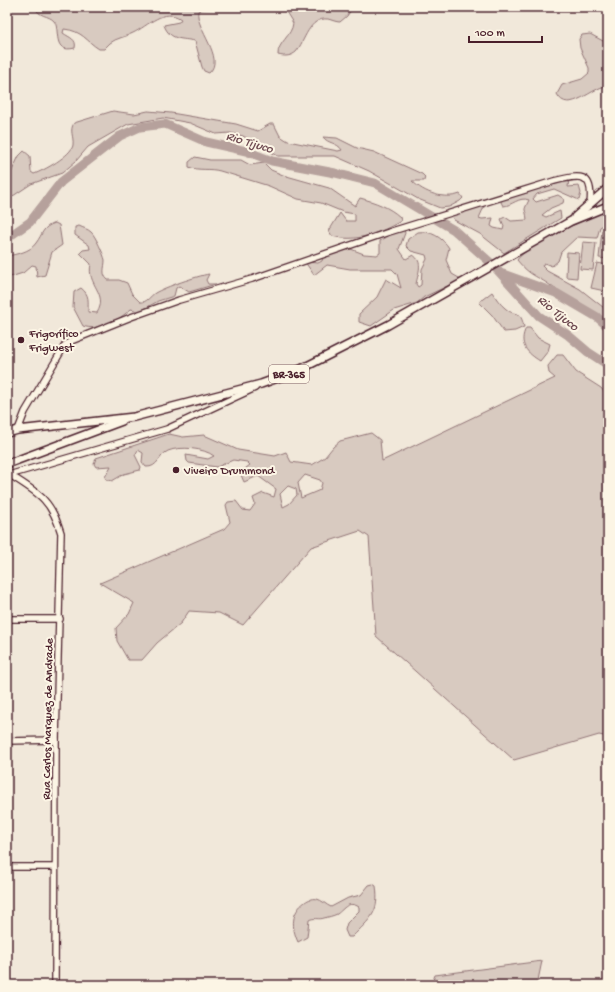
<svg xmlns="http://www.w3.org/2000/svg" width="615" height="992" viewBox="0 0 615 992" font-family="'Gochi Hand',sans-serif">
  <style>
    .green { fill: #d8cac0; stroke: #917476; fill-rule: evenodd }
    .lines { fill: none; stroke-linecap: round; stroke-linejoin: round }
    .river { stroke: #b6a19c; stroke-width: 9 }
    .minor-casing { stroke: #4a1f2b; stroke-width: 8 }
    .major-casing { stroke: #4a1f2b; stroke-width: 10 }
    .minor { stroke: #fcf5e5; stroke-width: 5.5 }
    .major { stroke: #fcf5e5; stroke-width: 7 }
    .poi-dot { fill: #4a1f2b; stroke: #fcf5e5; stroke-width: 1.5 }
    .labels { text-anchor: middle; stroke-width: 4; stroke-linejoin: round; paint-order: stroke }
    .shield { fill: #fcf5e5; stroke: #7f5f63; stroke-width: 1 }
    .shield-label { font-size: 11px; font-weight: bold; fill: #4a1f2b }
    .poi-label { font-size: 12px; fill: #4a1f2b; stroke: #fcf5e5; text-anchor: start }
    .street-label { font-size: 12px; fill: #4a1f2b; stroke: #fcf5e5 }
    .water-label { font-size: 13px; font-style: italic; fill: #704c53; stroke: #fcf5e5 }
  </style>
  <rect width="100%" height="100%" fill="#f1e8da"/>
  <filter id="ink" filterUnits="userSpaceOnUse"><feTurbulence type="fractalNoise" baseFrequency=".025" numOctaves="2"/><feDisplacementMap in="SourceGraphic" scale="8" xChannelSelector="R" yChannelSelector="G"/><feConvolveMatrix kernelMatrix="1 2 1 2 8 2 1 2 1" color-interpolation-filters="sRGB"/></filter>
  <g filter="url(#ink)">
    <!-- green -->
    <g class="green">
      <path d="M 35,7 L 243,7 L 203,9 L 198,11 C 195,29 226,58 209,73 L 204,71 L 202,67 L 195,41 C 182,38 170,41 164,25 L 179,22 L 181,19 C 164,7 148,26 133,33 C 126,37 116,38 110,43 C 108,45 106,47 104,49 L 99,49 C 86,41 83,31 64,29 L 63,33 C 70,38 77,39 75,48 C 51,54 61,29 54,21 C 49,15 38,17 35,7 Z"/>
      <path d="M 283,7 L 353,7 L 347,16 L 340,22 C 336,22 332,20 328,19 C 309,17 305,41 296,52 C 291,56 286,57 278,55 C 277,43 292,36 293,23 Z"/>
      <path d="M 590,34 L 603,41 L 608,41 L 608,86 C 594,85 568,116 557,94 L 562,85 L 582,79 L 589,73 L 589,68 L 580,48 L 579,39 L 582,35 Z"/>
      <path d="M 113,111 L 134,114 L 148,111 L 171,113 L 236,124 L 258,131 L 270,124 L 274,124 L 280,136 L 288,141 L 338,151 L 342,150 C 337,142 328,144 323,137 L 337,138 L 357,148 L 374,152 L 422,174 L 425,177 L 424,181 L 412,181 C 424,193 444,200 460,194 L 463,198 L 460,201 L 449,207 L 440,208 L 418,199 L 369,171 L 335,156 L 278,156 L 243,136 L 230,133 L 216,134 L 190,123 L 163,118 L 128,124 L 88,147 L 76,161 L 62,173 L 31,184 L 7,200 L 7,181 L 19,156 L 24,151 L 30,156 L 31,172 L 34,174 C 43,171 72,155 73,145 C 74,136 69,131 74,123 Z"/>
      <path d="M 195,157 L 210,160 L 241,160 L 250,165 L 264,163 L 271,170 L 283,175 L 329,188 L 355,206 L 360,198 C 375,202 389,207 400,217 L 401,221 C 380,233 356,243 332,236 L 329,231 L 340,213 L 346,221 L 355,221 L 355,214 L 343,212 L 321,203 L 298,199 L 269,186 L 220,171 C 210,168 198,171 189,167 L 189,162 Z"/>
      <path d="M 569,179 L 568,187 L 579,186 L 581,193 L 579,200 L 554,189 L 537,194 L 533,199 L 536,202 L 558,195 L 564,199 L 563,203 L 551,208 L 542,215 L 546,217 L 560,211 L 561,218 L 504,253 L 480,234 L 454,220 L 450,214 L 483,204 L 484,207 L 479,218 L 482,219 L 493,218 L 491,226 L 494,228 L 503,230 L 504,226 L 501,219 L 505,217 L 511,221 L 527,220 C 526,206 522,214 529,200 C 519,196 512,206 503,206 L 501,202 L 502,198 Z"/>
      <path d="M 606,210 L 608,210 L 608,226 L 603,225 L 600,227 L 597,238 L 577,237 L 561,252 L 558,261 L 552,266 L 544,263 L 542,266 L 547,271 L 580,289 L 608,311 L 608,323 C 588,314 569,299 551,286 C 536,275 531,277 517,260 C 524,247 590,217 606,210 Z"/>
      <path d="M 55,223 L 59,225 L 62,245 L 52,252 L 45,275 L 37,277 L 36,266 L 32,265 L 23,273 L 7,278 L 7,256 C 17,254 30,252 36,243 C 43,234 42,227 55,223 Z"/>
      <path d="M 79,226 C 83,228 88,229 91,232 C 95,235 104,255 105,260 C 105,268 101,274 108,280 L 119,280 L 127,283 L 132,294 L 140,302 C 147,303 150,296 155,293 C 165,287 197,276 209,274 L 206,280 L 208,284 L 216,284 L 189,292 L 179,286 L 176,288 L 174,296 L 158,301 L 137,313 L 135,310 L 131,309 C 119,320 98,332 83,326 L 73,307 L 74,292 L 81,288 C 90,295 88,301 88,312 L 97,313 C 109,293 86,285 91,264 L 80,253 L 83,250 L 90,249 L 89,245 L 75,235 L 75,227 Z"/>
      <path d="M 404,229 L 405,233 L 399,249 L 406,259 L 413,255 C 424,262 418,273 416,284 L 418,287 L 421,285 L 422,269 L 427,259 L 426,255 L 411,251 L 406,246 L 408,239 L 418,232 C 430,230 443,238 449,248 L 446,260 L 452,274 L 459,278 L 458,281 L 424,297 L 417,303 L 394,310 L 371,326 L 359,322 L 359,314 L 377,297 L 386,279 L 401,288 L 397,274 L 392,269 L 350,269 L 327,265 L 314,275 L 305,262 L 318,263 L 322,261 L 323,257 L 348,248 L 364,254 L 377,255 L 380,253 L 380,241 L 397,231 Z"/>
      <path d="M 602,230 L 608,231 L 608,259 L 599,258 Z"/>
      <path d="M 583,242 L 596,243 L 593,270 L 580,269 Z"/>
      <path d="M 567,252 L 579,253 L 577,278 L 566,277 Z"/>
      <path d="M 597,263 L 608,265 L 608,277 L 605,291 L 591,288 Z"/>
      <path d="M 492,292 C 496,298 500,304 505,308 C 516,318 520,308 524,327 L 515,331 L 504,332 L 492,315 L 479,302 Z"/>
      <path d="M 526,328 L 530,328 L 538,338 L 550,344 L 548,351 L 540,361 C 527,353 518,344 526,328 Z"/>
      <path d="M 557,355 L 563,355 L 576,372 L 601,388 L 605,393 L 604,396 L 608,396 L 608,737 L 599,735 L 514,760 L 376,636 L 369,537 L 360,531 L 311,547 L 243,625 L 219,613 L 189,611 L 181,623 L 157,643 L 142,660 L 128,660 L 117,641 L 116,628 L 129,614 L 134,603 L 100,583 L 224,529 L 230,522 L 226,505 L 228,502 L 236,501 L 243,510 L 250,511 L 255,504 L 253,498 L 263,493 L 274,497 L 276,489 L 258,476 L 244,482 L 241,475 L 246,468 L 250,465 L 247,462 L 233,460 L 217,467 L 189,463 L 187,461 L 186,455 L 208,459 L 214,456 C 204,448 180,446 168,451 C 159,455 158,468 146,467 L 142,462 L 143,453 L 138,450 L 135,455 L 141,467 L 140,470 L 124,474 L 112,481 L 106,479 L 105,477 L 111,466 L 96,467 L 94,464 L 96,458 L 169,434 L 183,437 L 204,435 L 238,450 L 275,456 L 286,452 L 291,462 L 312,465 L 325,457 L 333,447 L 340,441 L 371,433 L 380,440 L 382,461 L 555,378 L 549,373 L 548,366 ZM 305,475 L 320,480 L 322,483 L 320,490 L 301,498 L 298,483 ZM 288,486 L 296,489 L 297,495 L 289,504 L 283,507 L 280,494 Z"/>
      <path d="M 373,884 L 376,886 C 380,913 370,919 352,937 L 348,937 L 345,930 L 347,923 L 359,911 L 359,907 C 348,900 344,909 337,914 C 333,916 328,917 324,918 C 319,920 314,917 309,920 L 307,937 L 298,942 C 291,927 291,912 305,902 C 309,899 313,898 317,899 C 322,900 326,905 331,907 L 348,898 L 361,895 L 369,885 Z"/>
      <path d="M 542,961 L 537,985 L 431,985 L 435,975 Z"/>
    </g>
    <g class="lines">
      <!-- river -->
      <g class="river">
        <path d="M 7,238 L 30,222 L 61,182 L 120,136 L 140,127 L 165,124 L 206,142 L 246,151 L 272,161 L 335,173 L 375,183 L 454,230 L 491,263 L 539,316 L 568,335 L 588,352 L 608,365"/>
        <path d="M 503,274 L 556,293 L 597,317 L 608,327"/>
      </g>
      <defs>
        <g id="minor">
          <path d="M 18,430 L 25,412 L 65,345 L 71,341 L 131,317 L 179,300 L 252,279 L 389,232 L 554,181 C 579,175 594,171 590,204"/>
          <path d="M 9,475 L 167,429 L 255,388"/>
          <path d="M 10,475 C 38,493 51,499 61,533 L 56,740 L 55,985"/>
          <path d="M 7,619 L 60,619"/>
          <path d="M 7,741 L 56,740"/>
          <path d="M 7,867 L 55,867"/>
        </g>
        <g id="major">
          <path d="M 575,217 L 608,188"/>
          <path d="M 7,433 L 18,430 L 134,417 L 261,384 L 297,371 L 388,325 L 571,221 L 608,206"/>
          <path d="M 7,464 L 122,421"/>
        </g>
      </defs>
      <!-- minor casing -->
      <use href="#minor" class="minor-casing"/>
      <!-- major casing -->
      <use href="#major" class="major-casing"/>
      <!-- minor -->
      <use href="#minor" class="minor"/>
      <!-- major -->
      <use href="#major" class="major"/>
    </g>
  </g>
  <!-- markers -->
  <g class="poi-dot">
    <circle cx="21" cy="340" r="4"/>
    <circle cx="176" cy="470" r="4"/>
  </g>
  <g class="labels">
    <!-- shield labels -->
    <rect class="shield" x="269" y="365" width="40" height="18" rx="3"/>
    <g class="shield-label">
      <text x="289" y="378">BR-365</text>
    </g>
    <!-- poi labels -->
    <g class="poi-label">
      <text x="29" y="337">Frigorífico<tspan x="29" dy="14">Frigwest</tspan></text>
      <text x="184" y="474">Viveiro Drummond</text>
    </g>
    <!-- street labels -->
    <g class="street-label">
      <text transform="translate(47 719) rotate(-89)" y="4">Rua Carlos Marquez de Andrade</text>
    </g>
    <!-- water labels -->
    <g class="water-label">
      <text transform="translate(250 141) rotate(17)" y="5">Rio Tijuco</text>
      <text transform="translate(559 312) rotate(39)" y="5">Rio Tijuco</text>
    </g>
  </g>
  <!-- margin -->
  <rect width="615" height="992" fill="none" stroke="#fcf5e5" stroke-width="24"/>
  <rect x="12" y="12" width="591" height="968" fill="none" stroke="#4a1f2b" stroke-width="1.5" filter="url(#ink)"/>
  <!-- scale -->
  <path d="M469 36v6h73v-6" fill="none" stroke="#4a1f2b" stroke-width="2"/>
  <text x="475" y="36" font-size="12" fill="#4a1f2b" stroke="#fcf5e5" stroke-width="3" paint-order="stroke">100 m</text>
</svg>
